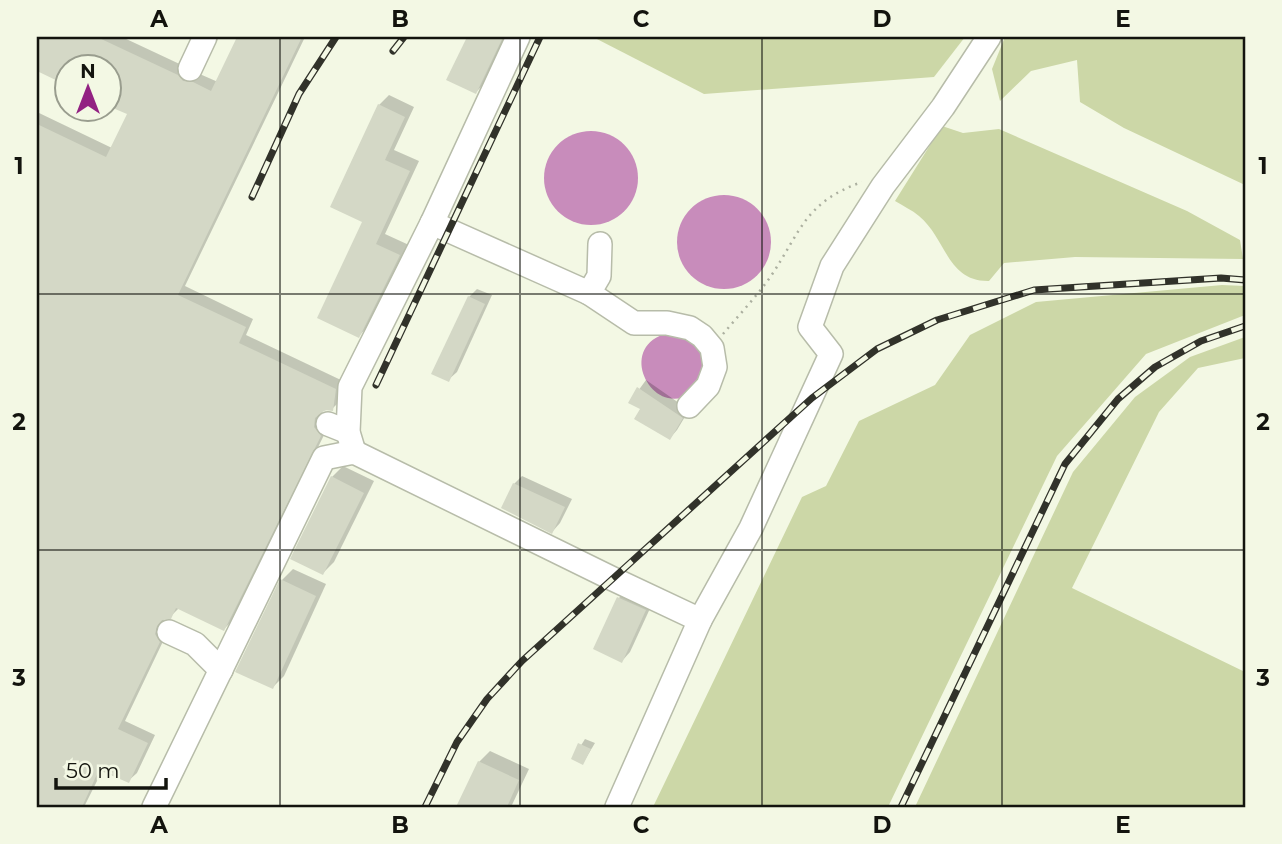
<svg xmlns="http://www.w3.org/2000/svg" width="1282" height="844" viewBox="0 0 1282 844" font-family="Montserrat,sans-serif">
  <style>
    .green { fill: #ccd7a7 }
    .water { fill: #c88cbb }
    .shadow { fill: #0003 }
    .building { fill: #d4d8c6 }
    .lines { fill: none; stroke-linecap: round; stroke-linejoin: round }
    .minor-casing { stroke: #b7bca9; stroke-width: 26 }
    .path { stroke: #acb0a0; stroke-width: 2.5; stroke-dasharray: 2 5; stroke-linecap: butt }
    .minor { stroke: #fff; stroke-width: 23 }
    .rail-casing { stroke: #31322a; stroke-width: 7 }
    .rail { stroke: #f3f8e4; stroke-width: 4.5; stroke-dasharray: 13; stroke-linecap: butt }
    .grid { fill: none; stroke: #13140e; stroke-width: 2; stroke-opacity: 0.55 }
    .neatline { fill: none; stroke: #13140e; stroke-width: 2.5 }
    .grid-label { font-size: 23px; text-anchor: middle; font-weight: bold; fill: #13140e }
  </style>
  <rect width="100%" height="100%" fill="#f3f8e4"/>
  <!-- green -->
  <g class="green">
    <path d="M 593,37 L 965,37 L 934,77 L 704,94 Z"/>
    <path d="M 1005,37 L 1245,37 L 1245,185 L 1124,128 L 1080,102 L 1077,60 L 1031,71 L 1000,101 L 992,69 Z"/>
    <path d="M 942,126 L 963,133 L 999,129 L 1187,211 L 1240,240 L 1243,259 L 1075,257 L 1004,263 L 989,281 C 947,282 946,238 919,216 C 912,210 903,206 895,201 Z"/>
    <path d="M 1222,285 L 1245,286 L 1245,315 L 1146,354 L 1057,456 L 888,807 L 653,807 L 802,497 L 826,486 L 859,421 L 935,385 L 970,335 L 1036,302 Z"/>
    <path d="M 1245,337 L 1245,358 L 1198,368 L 1159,412 L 1072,588 L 1245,672 L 1245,807 L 915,807 L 1073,472 L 1135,397 L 1190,357 Z"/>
  </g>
  <!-- water -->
  <g class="water">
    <circle cx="591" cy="178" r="47"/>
    <circle cx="724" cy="242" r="47"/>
    <path d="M 678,331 L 701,345 L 707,371 C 703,378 698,389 691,393 C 652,421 609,339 678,331 Z"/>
  </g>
  <!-- shadow -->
  <g class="shadow">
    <path d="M 37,37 L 122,37 L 186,67 L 192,74 L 202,75 L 218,82 L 239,37 L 305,37 L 185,286 L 253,319 L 246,335 L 343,381 L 340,401 L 332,409 L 322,411 L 322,418 L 328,427 L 232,621 L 224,629 L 179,608 L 170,617 L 164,618 L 163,625 L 167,633 L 125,721 L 155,735 L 137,773 L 128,781 L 103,769 L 84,807 L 37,807 L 37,112 L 112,148 L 129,113 L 108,66 L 66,66 L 66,84 L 37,69 Z"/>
    <path d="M 469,37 L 506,37 L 484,84 L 476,92 L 448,79 Z"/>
    <path d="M 389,95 L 414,107 L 394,150 L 419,161 L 385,234 L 409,245 L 368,326 L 359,336 L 365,221 L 379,105 Z"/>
    <path d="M 477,289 L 492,295 L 457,372 L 448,380 L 469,297 Z"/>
    <path d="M 646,380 L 689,410 L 677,430 L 670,438 L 642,409 L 630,402 Z"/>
    <path d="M 343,466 L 374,481 L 334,562 L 323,573 L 332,477 Z"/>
    <path d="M 522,476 L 572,499 L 560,523 L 552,532 L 514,484 Z"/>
    <path d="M 293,569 L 326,584 L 284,676 L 273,687 L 282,580 Z"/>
    <path d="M 627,589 L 653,602 L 630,652 L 622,661 L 595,649 L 619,598 Z"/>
    <path d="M 585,739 L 595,743 L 583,763 L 573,758 Z"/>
    <path d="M 490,751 L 529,769 L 511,807 L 458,807 L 479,762 Z"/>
  </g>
  <!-- building -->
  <g class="building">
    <path d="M 37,37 L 97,37 L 178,75 L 183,81 L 193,82 L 211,91 L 237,37 L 302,37 L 178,295 L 246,327 L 239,343 L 336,389 L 333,411 L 325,410 L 315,418 L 314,427 L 321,436 L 224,631 L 176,608 L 171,619 L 162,620 L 157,626 L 155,634 L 160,642 L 118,729 L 148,743 L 129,783 L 99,770 L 82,807 L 37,807 L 37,124 L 106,157 L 127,114 L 108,106 L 108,66 L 66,66 L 66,85 L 37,71 Z"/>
    <path d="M 467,37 L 503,37 L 476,94 L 446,80 Z"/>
    <path d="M 378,104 L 405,117 L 385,160 L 410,171 L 376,244 L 400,255 L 359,338 L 317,318 L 362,222 L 330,207 Z"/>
    <path d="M 468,296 L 485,304 L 449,382 L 431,374 Z"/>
    <path d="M 637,387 L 683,418 L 670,440 L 634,419 L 640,409 L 628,403 Z"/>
    <path d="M 331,476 L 364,493 L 323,575 L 290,559 Z"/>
    <path d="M 513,483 L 565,507 L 552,534 L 501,508 Z"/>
    <path d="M 280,579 L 316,596 L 273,689 L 235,672 Z"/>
    <path d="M 617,597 L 646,610 L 622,663 L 593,649 Z"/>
    <path d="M 578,743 L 591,749 L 583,765 L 571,759 Z"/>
    <path d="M 478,761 L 519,780 L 507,807 L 456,807 Z"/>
  </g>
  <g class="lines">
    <defs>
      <g id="minor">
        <path d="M 190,69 L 205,37"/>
        <path d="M 432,223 L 589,293 L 634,323 L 667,323 L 690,328 L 702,336 L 712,348 L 715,367 L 708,386 L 689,406"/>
        <path d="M 589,293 L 599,276 L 600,244"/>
        <path d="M 328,424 L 348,432"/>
        <path d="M 354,452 L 348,432 L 350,387 L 432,223 L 518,37"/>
        <path d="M 700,620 L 751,528 L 831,354 L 810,327 L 832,266 L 883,186 L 943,107 L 989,37"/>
        <path d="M 169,632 L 195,644 L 221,670"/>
        <path d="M 154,807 L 324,458 L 354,452 L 613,579 L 700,620 L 617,807"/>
      </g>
    </defs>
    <!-- minor casing -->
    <use href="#minor" class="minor-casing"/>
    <!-- path -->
    <path class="path" d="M 723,334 C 739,315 757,296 771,276 C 801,231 805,202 862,182"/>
    <!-- minor -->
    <use href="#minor" class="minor"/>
    <defs>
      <g id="rail">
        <path d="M 393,51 L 404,37"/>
        <path d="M 252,197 L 299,94 L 336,37"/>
        <path d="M 376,385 L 540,37"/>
        <path d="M 425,807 L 457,742 L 487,699 L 522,661 L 812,398 L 877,349 L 937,320 L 1034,290 L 1221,278 L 1245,280"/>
        <path d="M 901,807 L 1065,464 L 1118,399 L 1155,367 L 1201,341 L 1245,326"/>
      </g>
    </defs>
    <!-- rail casing -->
    <use href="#rail" class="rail-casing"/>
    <!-- rail -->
    <use href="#rail" class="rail"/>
  </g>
  <!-- grid -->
  <path class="grid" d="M 280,37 L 280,807M 520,37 L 520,807M 762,37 L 762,807M 1002,37 L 1002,807M 37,294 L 1245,294M 37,550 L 1245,550"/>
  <!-- border -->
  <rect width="1282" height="844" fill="none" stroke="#f3f8e4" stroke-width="77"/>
  <!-- north arrow -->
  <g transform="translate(88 88)"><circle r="33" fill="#f3f8e4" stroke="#999d8e" stroke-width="2"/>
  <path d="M0-5L12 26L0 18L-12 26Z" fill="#922182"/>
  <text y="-10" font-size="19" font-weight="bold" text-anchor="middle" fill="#13140e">N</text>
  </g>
  <!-- scale -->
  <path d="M56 778v10h110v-10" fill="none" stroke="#13140e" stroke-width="3.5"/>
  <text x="66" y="778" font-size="21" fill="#13140e" stroke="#f3f8e4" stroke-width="5" paint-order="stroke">50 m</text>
  <rect x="38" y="38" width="1206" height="768" class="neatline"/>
  <g class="grid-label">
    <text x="159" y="27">A</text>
    <text x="400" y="27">B</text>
    <text x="641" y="27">C</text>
    <text x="882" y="27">D</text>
    <text x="1123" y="27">E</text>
    <text x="19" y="174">1</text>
    <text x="1263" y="174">1</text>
    <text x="19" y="430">2</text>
    <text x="1263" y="430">2</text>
    <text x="19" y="686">3</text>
    <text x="1263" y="686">3</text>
    <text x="159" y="833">A</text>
    <text x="400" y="833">B</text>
    <text x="641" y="833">C</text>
    <text x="882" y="833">D</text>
    <text x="1123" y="833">E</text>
  </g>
</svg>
